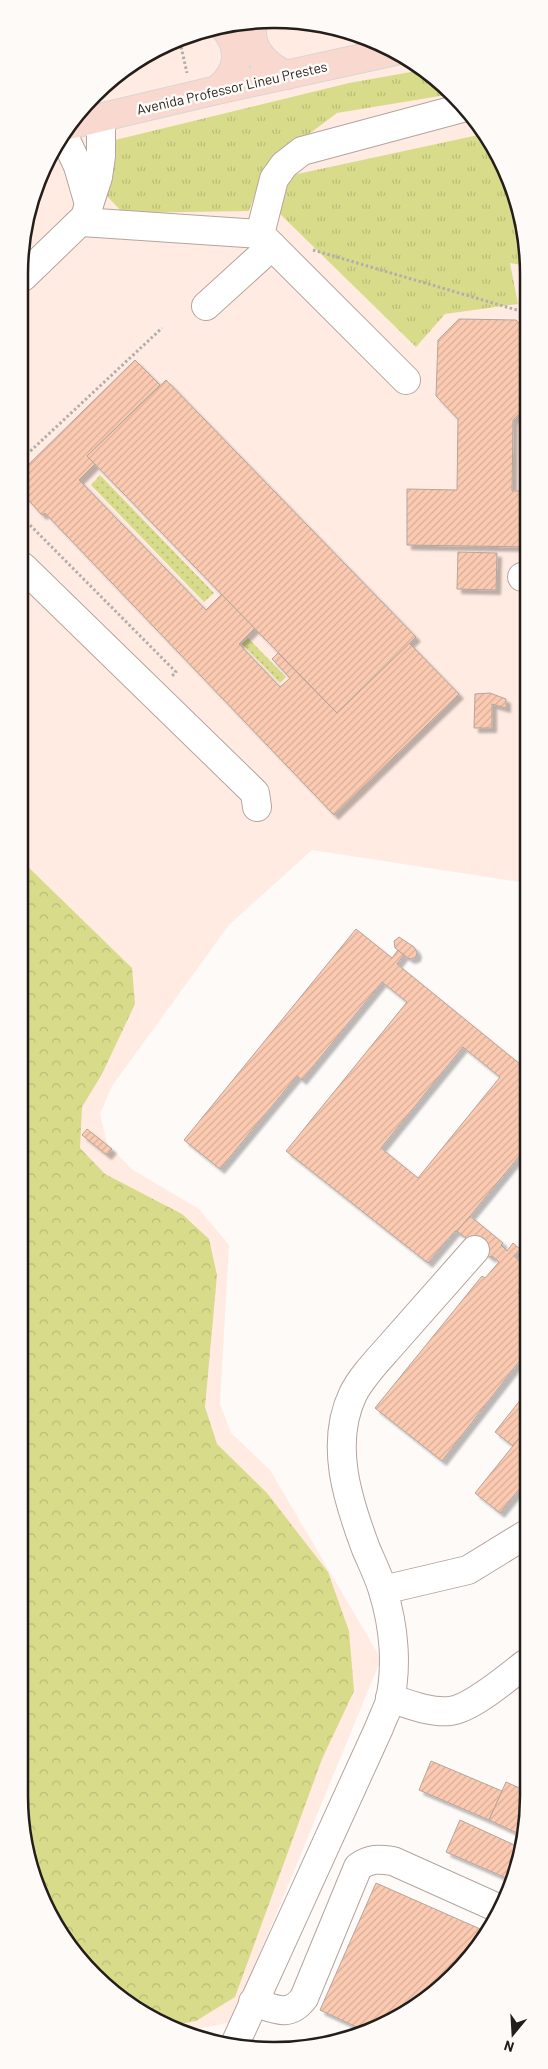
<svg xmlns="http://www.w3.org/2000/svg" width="548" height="2069" viewBox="0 0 548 2069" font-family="Barlow,sans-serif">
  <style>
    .built { fill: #ffebe2 }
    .grass { fill: url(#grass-tufts) }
    .forest { fill: url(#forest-crowns) }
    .park { fill: url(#park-dots) }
    .building { fill: url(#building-hatch); stroke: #b5a59d; fill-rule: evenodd; filter: url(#shadow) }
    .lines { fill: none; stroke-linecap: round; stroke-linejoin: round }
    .minor-casing { stroke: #b5a59e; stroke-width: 30 }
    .major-casing { stroke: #d8d6d6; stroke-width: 30 }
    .path { stroke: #b2aeac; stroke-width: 3; stroke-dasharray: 2.5 2.5; stroke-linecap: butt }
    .minor { stroke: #fff; stroke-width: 28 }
    .major { stroke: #f9d8cf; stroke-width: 28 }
    .labels { text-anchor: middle; stroke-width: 5; stroke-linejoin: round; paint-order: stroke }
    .street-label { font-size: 14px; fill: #241e1b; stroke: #fdfaf8 }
    .rim { fill: none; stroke: #241e1b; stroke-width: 2.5 }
  </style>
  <defs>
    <pattern id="grass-tufts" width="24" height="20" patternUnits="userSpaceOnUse" patternTransform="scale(1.25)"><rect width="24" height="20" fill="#d8dc8a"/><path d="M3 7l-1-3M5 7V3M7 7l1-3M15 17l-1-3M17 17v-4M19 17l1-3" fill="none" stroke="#b9bc76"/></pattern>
    <pattern id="forest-crowns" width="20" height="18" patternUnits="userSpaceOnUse" patternTransform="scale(1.25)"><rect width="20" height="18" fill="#d8dc8a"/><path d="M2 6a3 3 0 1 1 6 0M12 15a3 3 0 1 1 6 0" fill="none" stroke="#b9bc76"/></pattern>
    <pattern id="park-dots" width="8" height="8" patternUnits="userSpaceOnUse" patternTransform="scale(1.25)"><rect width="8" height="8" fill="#d8dc8a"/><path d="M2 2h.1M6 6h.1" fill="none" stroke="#b9bc76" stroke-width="1.8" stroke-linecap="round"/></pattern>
    <pattern id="building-hatch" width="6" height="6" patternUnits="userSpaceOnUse" patternTransform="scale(1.25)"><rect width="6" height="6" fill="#fbcab1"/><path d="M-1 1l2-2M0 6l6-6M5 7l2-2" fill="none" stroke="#d7ad98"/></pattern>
    <filter id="shadow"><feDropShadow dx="4.5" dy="4.5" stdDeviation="1" flood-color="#0004"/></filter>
  </defs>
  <rect width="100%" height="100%" fill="#fdfaf8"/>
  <!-- built -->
  <path class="built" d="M 224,24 L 324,24 L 401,53 L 466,105 L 510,176 L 527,241 L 526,883 L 312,850 L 229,925 L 112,1086 L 100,1114 L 107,1144 L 133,1170 L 199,1209 L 229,1245 L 220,1404 L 231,1433 L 270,1470 L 381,1659 L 232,2022 L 187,2031 L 161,2024 L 82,1964 L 38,1892 L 19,1795 L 24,224 L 62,132 L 132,62 Z"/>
  <!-- grass -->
  <g class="grass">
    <path d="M 422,70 L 452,94 L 337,113 L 265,167 L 249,211 L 123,213 L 106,195 L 111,141 L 349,83 Z"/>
    <path d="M 483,134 L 510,176 L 527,241 L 527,266 L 510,263 L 518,304 L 445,314 L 416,347 L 277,211 L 288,176 Z"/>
    <path d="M 527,419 L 527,478 L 523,478 L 522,425 Z"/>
  </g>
  <!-- forest -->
  <path class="forest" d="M 22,861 L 132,968 L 135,1004 L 102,1074 L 82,1107 L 80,1148 L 105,1174 L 182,1214 L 209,1239 L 217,1275 L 205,1407 L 217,1444 L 267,1493 L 328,1572 L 349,1631 L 354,1691 L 322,1759 L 235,1997 L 196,2021 L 170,2026 L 161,2024 L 82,1964 L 38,1892 L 19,1795 Z"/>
  <!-- park -->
  <g class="park">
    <path d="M 100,475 L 214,593 L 204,602 L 91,485 Z"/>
    <path d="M 248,638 L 286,677 L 280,683 L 242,644 Z"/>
  </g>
  <!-- building -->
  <g class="building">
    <path d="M 459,319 L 516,320 L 527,331 L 527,407 L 513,420 L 512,491 L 527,491 L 527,547 L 407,545 L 407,489 L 457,490 L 458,419 L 436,396 L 438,340 Z"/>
    <path d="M 135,360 L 160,385 L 87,456 L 95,464 L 79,480 L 206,610 L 222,594 L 255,628 L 239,644 L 280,687 L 290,678 L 272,659 L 278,653 L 337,713 L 409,643 L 459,694 L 334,815 L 45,513 L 42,515 L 23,494 L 23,470 Z"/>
    <path d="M 166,380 L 416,637 L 337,713 L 87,456 Z"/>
    <path d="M 458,552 L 497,553 L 496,590 L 457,589 Z"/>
    <path d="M 490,693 L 506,699 L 506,708 L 492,704 L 492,728 L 474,728 L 475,694 Z"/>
    <path d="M 356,929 L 392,958 L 398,950 L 404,955 L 397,964 L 526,1069 L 526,1148 L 457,1232 L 455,1231 L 428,1263 L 286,1151 L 407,1002 L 382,982 L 302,1080 L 297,1076 L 220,1169 L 184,1140 ZM 463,1047 L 500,1077 L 418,1178 L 381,1148 Z"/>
    <path d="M 399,937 L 414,947 L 417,952 L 416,957 L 411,959 L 408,958 L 395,948 L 394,941 Z"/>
    <path d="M 87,1129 L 112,1149 L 107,1155 L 82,1135 Z"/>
    <path d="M 470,1216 L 503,1243 L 501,1245 L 507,1251 L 513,1243 L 520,1249 L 514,1256 L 525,1265 L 525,1283 L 518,1293 L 525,1298 L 525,1354 L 442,1461 L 375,1408 L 482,1276 L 485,1278 L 499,1262 L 492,1256 L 491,1258 L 457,1231 Z"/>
    <path d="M 525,1394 L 525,1431 L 513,1446 L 495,1432 Z"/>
    <path d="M 525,1431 L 525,1482 L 500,1513 L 475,1493 Z"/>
    <path d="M 431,1761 L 502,1791 L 489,1820 L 419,1790 Z"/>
    <path d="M 506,1782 L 524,1790 L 524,1840 L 516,1836 L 517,1833 L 489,1820 Z"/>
    <path d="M 460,1820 L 523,1849 L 511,1880 L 446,1852 Z"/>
    <path d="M 376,1883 L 487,1932 L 429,1998 L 363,2030 L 320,2010 Z"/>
  </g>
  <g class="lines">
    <defs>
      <g id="minor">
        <path d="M 62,132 L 78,166 L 89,204"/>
        <path d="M 82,222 L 260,234 L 406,380"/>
        <path d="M 260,234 L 274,179 L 284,165 L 302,151 L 466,107"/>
        <path d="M 23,277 L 85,217 L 98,177 L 101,156 L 101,118"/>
        <path d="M 206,306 L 272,246"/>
        <path d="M 23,567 L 255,793 L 257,807"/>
        <path d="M 522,577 L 527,577"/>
        <path d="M 383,1590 L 468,1570 L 525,1535"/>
        <path d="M 390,1698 C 408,1704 430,1713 450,1711 C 471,1709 508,1677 525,1664"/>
        <path d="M 253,2002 C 274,2008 288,2019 304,1998 L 358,1867 C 370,1858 379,1859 393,1861 L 500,1909"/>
        <path d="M 235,2044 L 379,1728 C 382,1720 386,1712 389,1704 C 398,1668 394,1626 383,1591 C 379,1577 372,1563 366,1549 C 348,1501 329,1444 353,1394 C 362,1376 379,1359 392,1344 C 420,1312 448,1281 475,1250"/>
      </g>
      <g id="major">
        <path d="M 253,24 C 247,48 267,67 287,75"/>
        <path d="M 217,90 C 241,71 242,47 222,25"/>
        <path d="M 69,125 L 217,90 L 395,51"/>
      </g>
    </defs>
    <!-- minor casing -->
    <use href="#minor" class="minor-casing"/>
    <!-- major casing -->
    <use href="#major" class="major-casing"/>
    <!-- path -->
    <g class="path">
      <path d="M 180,42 L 187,73"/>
      <path d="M 525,231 L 527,291"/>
      <path d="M 313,250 L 527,313"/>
      <path d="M 23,458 L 162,328"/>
      <path d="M 23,518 L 176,672 L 171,677"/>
    </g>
    <!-- minor -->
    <use href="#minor" class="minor"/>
    <!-- major -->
    <use href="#major" class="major"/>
  </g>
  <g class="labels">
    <!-- street labels -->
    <g class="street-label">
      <text transform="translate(232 88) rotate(-13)" y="5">Avenida Professor Lineu Prestes</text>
    </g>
  </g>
  <!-- crop -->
  <path d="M0 0H548V2069H0ZM274 28H274A246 246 0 0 1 520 274V1796A246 246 0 0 1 274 2042H274A246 246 0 0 1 28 1796V274A246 246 0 0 1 274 28Z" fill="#fdfaf8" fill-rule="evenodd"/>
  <path class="rim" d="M274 28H274A246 246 0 0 1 520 274V1796A246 246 0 0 1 274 2042H274A246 246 0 0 1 28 1796V274A246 246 0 0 1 274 28Z"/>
  <!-- north arrow -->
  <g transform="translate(513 2034) rotate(198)" stroke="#fdfaf8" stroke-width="4" paint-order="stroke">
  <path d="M0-4L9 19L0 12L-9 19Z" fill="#241e1b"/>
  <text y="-8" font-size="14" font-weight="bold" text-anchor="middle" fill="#241e1b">N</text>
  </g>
</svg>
